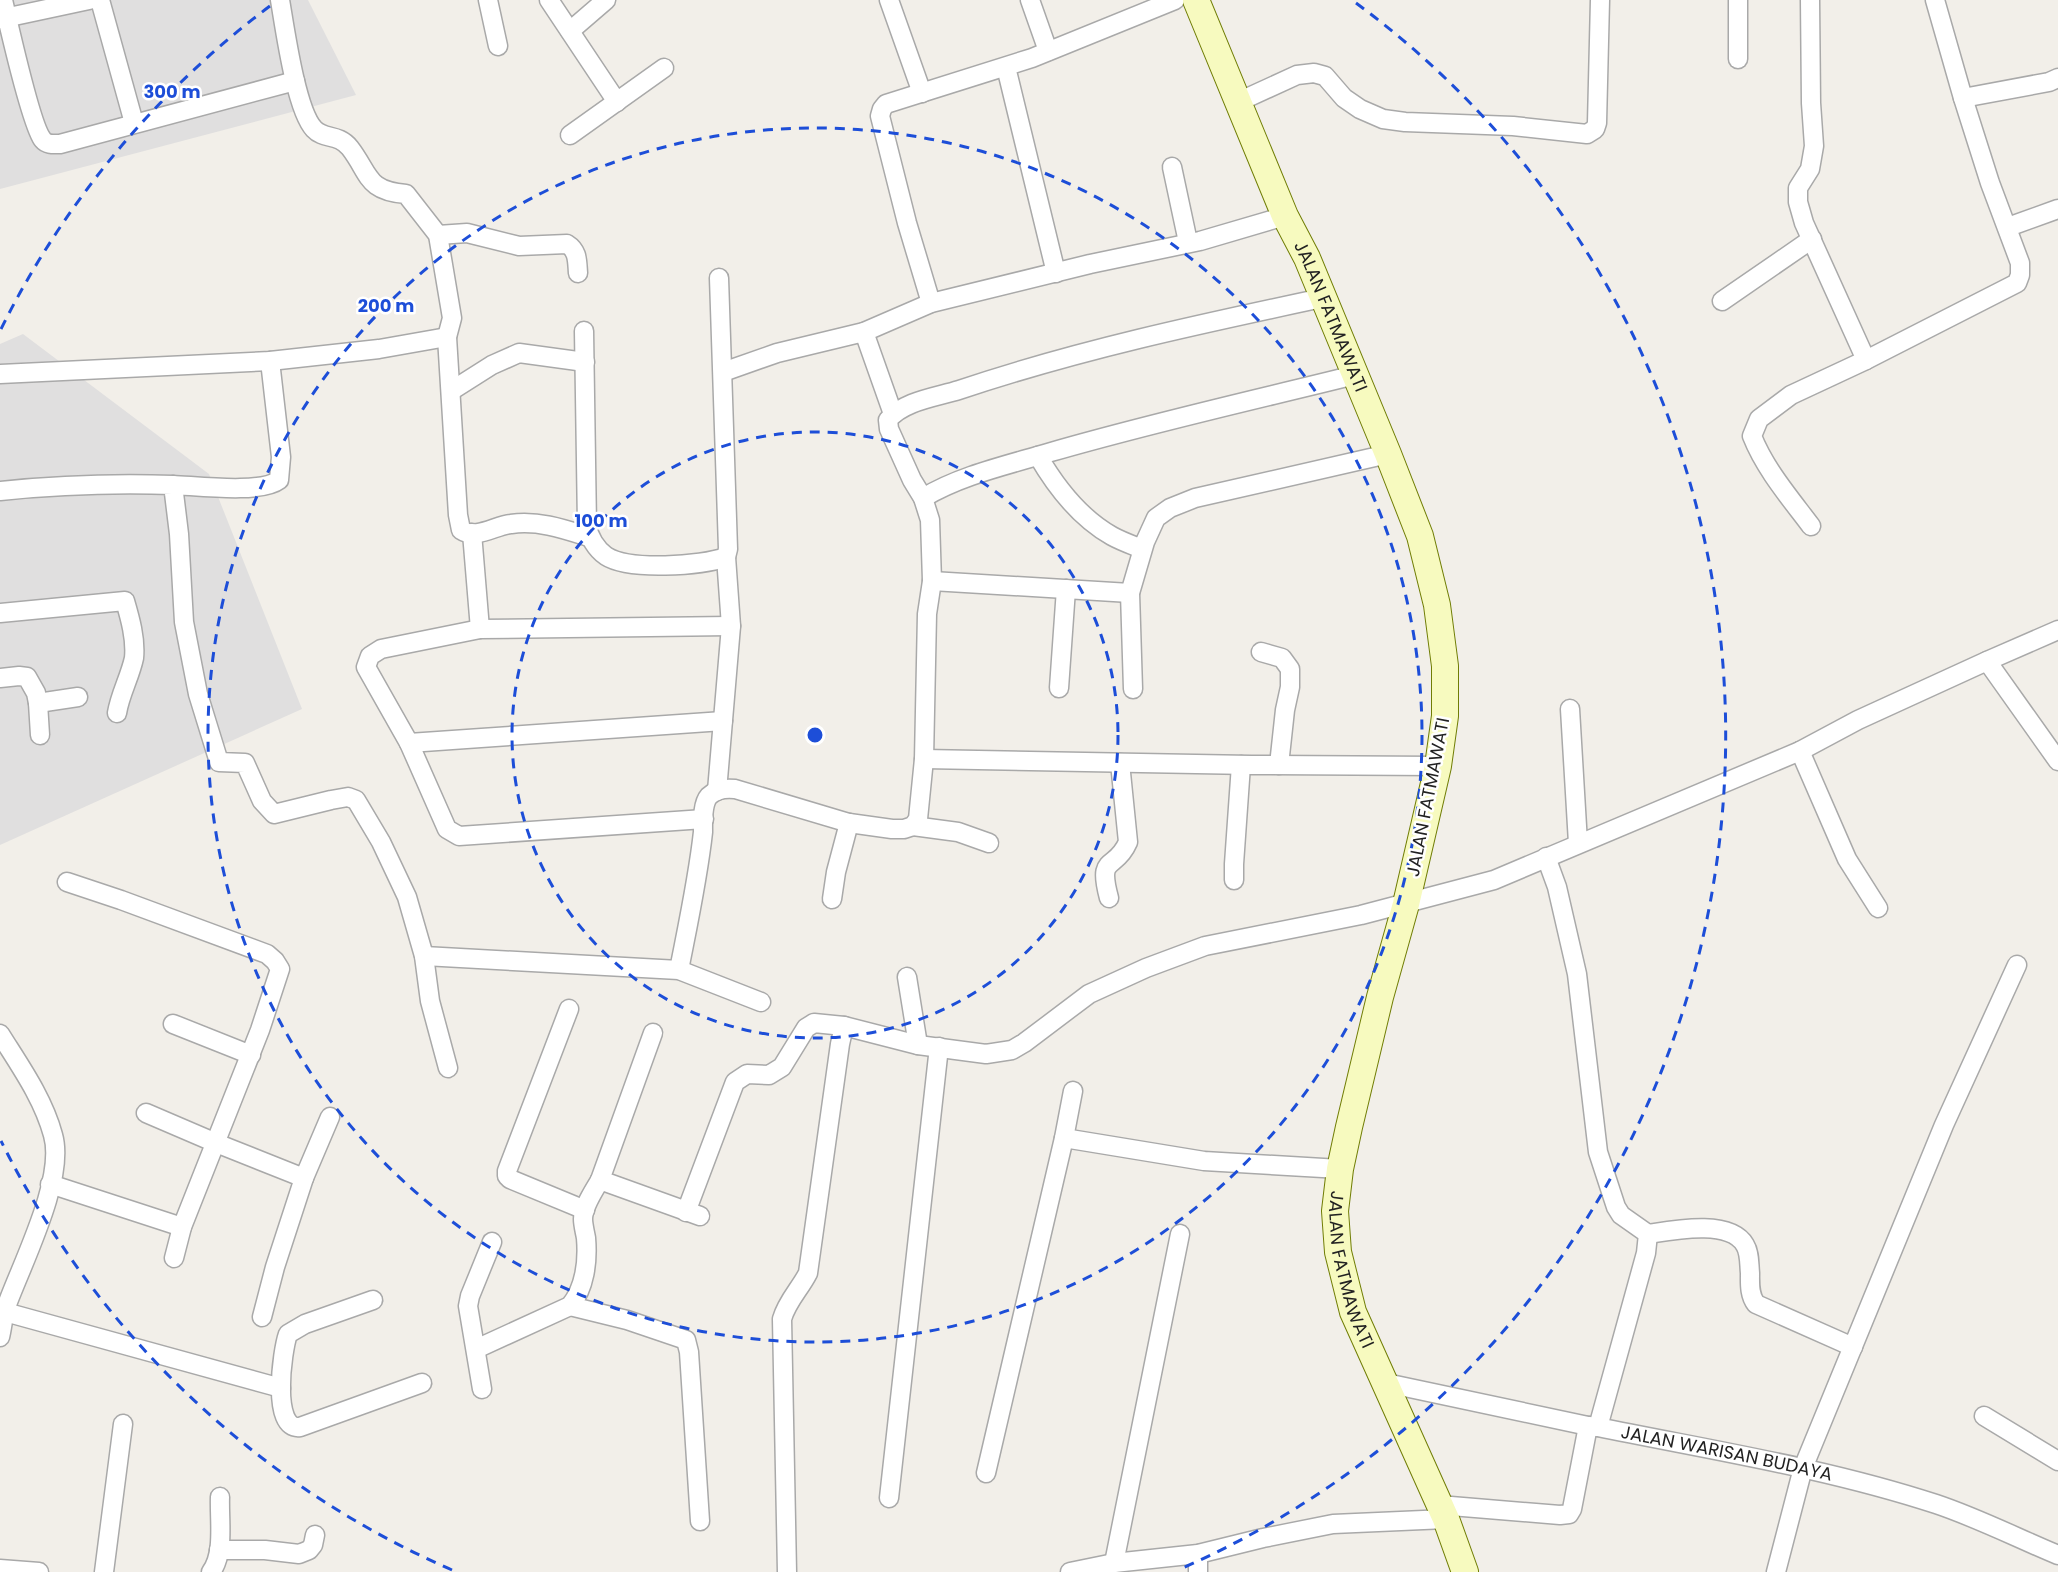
<svg xmlns="http://www.w3.org/2000/svg" width="2058" height="1572" viewBox="0 0 2058 1572" font-family="Poppins,sans-serif">
  <style>
    .residential { fill: #e0dfdf }
    .lines { fill: none; stroke-linecap: round; stroke-linejoin: round }
    .street-casing { stroke: #a9a9a9; stroke-width: 21 }
    .secondary-casing { stroke: #707d05; stroke-width: 28 }
    .street { stroke: #fff; stroke-width: 18 }
    .secondary { stroke: #f7fabf; stroke-width: 26 }
    .ring { fill: none; stroke: #1d4ed8; stroke-width: 3; stroke-dasharray: 10 8 }
    .labels { text-anchor: middle; stroke-width: 5; stroke-linejoin: round; paint-order: stroke }
    .street-label { font-size: 18px; fill: #222; stroke: #fff }
    .centre { fill: #1d4ed8; stroke: #fff; stroke-width: 3 }
    .ring-label { font-size: 18px; text-anchor: middle; font-weight: bold; fill: #1d4ed8; stroke: #fff; stroke-width: 5; stroke-linejoin: round; paint-order: stroke }
  </style>
  <rect width="100%" height="100%" fill="#f2efe9"/>
  <!-- residential -->
  <g class="residential">
    <path d="M 0,0 L 308,0 L 356,95 L 0,189 Z"/>
    <path d="M 23,334 L 209,474 L 302,709 L 0,845 L 0,344 Z"/>
  </g>
  <g class="lines">
    <defs>
      <g id="street">
        <path d="M 3,0 C 8,22 32,128 43,140 C 47,145 54,144 60,144 L 295,81"/>
        <path d="M 100,0 L 134,123"/>
        <path d="M 280,0 C 285,29 296,110 314,129 C 324,140 338,133 350,148 C 370,174 366,191 406,194 L 438,235 L 452,318 L 447,337 L 458,515 L 461,530 C 476,540 496,525 511,524 C 538,520 564,529 589,537"/>
        <path d="M 488,0 L 498,46"/>
        <path d="M 549,0 L 617,102"/>
        <path d="M 889,0 L 922,93"/>
        <path d="M 1030,0 L 1048,51"/>
        <path d="M 1738,0 L 1738,59"/>
        <path d="M 1810,0 L 1811,103 L 1814,146 L 1810,169 L 1798,188 L 1798,202 L 1804,223 L 1866,360"/>
        <path d="M 0,19 L 89,0"/>
        <path d="M 570,31 L 606,0"/>
        <path d="M 1006,67 L 1056,273"/>
        <path d="M 1963,98 L 2049,82 L 2058,78"/>
        <path d="M 1238,102 L 1297,75 L 1314,73 L 1325,76 L 1344,98 L 1360,109 L 1383,119 L 1405,122 L 1513,126 L 1587,134 L 1595,129 L 1597,123 L 1600,0"/>
        <path d="M 570,135 L 664,68"/>
        <path d="M 1172,167 L 1188,242"/>
        <path d="M 2008,227 L 2058,209"/>
        <path d="M 438,235 L 467,233 L 519,246 L 567,244 C 578,251 577,260 578,273"/>
        <path d="M 1722,301 L 1812,239"/>
        <path d="M 931,303 L 907,223 L 880,116 L 882,109 L 886,104 L 1032,58 L 1175,0"/>
        <path d="M 584,331 L 587,526 C 589,537 596,549 606,556 C 629,571 701,566 726,557 L 728,549 L 719,278"/>
        <path d="M 864,332 L 893,414"/>
        <path d="M 723,372 L 777,353 L 864,332 L 931,303 L 1090,264 L 1200,241 L 1285,216"/>
        <path d="M 0,374 L 270,361 L 379,349 L 447,337"/>
        <path d="M 451,391 L 492,365 L 519,353 L 585,362"/>
        <path d="M 1038,456 C 1056,487 1080,518 1112,536 C 1121,541 1132,545 1142,549"/>
        <path d="M 173,485 C 198,486 261,494 279,480 L 281,457 L 270,361"/>
        <path d="M 0,491 C 58,485 115,483 173,485 L 179,534 L 184,622 L 198,694 L 219,762 L 245,763 L 262,801 L 274,814 L 331,800 L 348,797 L 356,800 L 381,842 L 407,897 L 424,956 L 430,1001 L 448,1068"/>
        <path d="M 923,498 C 961,475 1008,465 1051,452 C 1151,423 1254,400 1355,375"/>
        <path d="M 1811,526 C 1790,498 1765,469 1752,436 L 1759,419 L 1791,395 L 1866,360 L 2017,283 L 2020,275 L 2020,263 L 1990,183 L 1963,98 L 1935,0"/>
        <path d="M 472,533 L 480,629"/>
        <path d="M 932,581 L 1130,593"/>
        <path d="M 0,613 L 125,601 C 130,618 136,639 134,658 C 130,677 120,694 117,713"/>
        <path d="M 1261,652 L 1282,658 L 1290,669 L 1290,687 L 1285,710 L 1279,765"/>
        <path d="M 1987,661 L 2058,761"/>
        <path d="M 0,678 L 19,676 L 27,677 L 36,693 L 38,703 L 78,697"/>
        <path d="M 1059,688 L 1066,589"/>
        <path d="M 1133,689 L 1130,593 L 1145,542 L 1156,518 L 1170,508 L 1195,498 L 1388,454"/>
        <path d="M 38,703 L 40,735"/>
        <path d="M 1570,709 L 1578,843"/>
        <path d="M 409,743 L 723,721"/>
        <path d="M 1800,751 L 1847,859 L 1878,908"/>
        <path d="M 924,759 L 1251,765 L 1438,766"/>
        <path d="M 717,791 L 731,626 L 726,557"/>
        <path d="M 704,819 L 459,836 L 447,829 L 409,743 L 366,667 L 370,656 L 381,649 L 480,629 L 731,626"/>
        <path d="M 913,826 L 958,832 L 989,843"/>
        <path d="M 1546,857 L 1557,887 L 1577,974 L 1598,1152 L 1616,1207 L 1621,1215 L 1648,1234 L 1646,1253 L 1598,1427"/>
        <path d="M 1234,880 L 1234,864 L 1241,765"/>
        <path d="M 67,882 L 121,900 L 267,954 L 275,961 L 280,969 L 260,1030 L 182,1227 L 174,1258"/>
        <path d="M 1109,898 C 1097,853 1115,872 1128,842 L 1120,763"/>
        <path d="M 832,899 L 836,872 L 849,823"/>
        <path d="M 424,956 L 679,970 L 761,1002"/>
        <path d="M 679,970 C 688,924 698,878 703,832 C 703,822 702,804 709,796 C 716,789 726,788 735,789 L 849,823 L 892,829 L 904,829 L 913,826 L 918,819 L 924,759 L 927,614 L 932,581 L 930,520 L 923,498 L 912,480 L 889,429 L 888,420 C 903,401 937,397 959,390 C 1078,350 1200,324 1322,298"/>
        <path d="M 907,977 L 918,1045"/>
        <path d="M 569,1009 L 507,1171 L 507,1176 L 510,1179 L 585,1210"/>
        <path d="M 173,1024 L 251,1055"/>
        <path d="M 653,1033 L 600,1180 L 700,1216"/>
        <path d="M 0,1034 C 20,1066 43,1098 53,1135 C 66,1180 20,1267 5,1310 C 3,1319 2,1329 0,1337"/>
        <path d="M 146,1113 L 216,1143 L 304,1178"/>
        <path d="M 1064,1138 L 1204,1161 L 1340,1169"/>
        <path d="M 50,1184 L 182,1227"/>
        <path d="M 686,1212 L 735,1082 L 747,1074 L 769,1075 L 782,1067 L 806,1028 L 814,1023 L 844,1026 L 918,1045 L 986,1054 L 1012,1050 L 1024,1043 L 1089,994 L 1146,968 L 1205,946 L 1361,915 L 1494,880 L 1800,751 L 1858,720 L 1987,661 L 2058,630"/>
        <path d="M 1648,1234 C 1674,1230 1730,1219 1745,1245 C 1750,1253 1749,1264 1750,1273 C 1750,1283 1749,1295 1756,1304 L 1853,1347"/>
        <path d="M 373,1300 L 305,1324 L 288,1334 C 282,1351 271,1431 300,1427 L 422,1383"/>
        <path d="M 570,1306 L 627,1320 L 686,1340 L 689,1352 L 700,1521"/>
        <path d="M 5,1312 L 281,1388"/>
        <path d="M 262,1317 L 275,1267 L 304,1178 L 330,1117"/>
        <path d="M 476,1349 L 570,1306 C 585,1288 588,1261 586,1238 C 585,1232 583,1225 583,1219 C 583,1206 594,1191 600,1180"/>
        <path id="s1" d="M 1386,1383 L 1588,1426 L 1598,1427 C 1710,1450 1826,1468 1936,1504 C 1978,1518 2017,1538 2058,1555"/>
        <path d="M 482,1389 L 468,1306 L 470,1296 L 492,1242"/>
        <path d="M 1984,1416 L 2058,1461"/>
        <path d="M 986,1473 L 1064,1138 L 1073,1091"/>
        <path d="M 889,1498 L 939,1047"/>
        <path d="M 1439,1505 L 1560,1515 L 1569,1514 L 1572,1509 L 1588,1426"/>
        <path d="M 219,1550 L 265,1550 L 299,1554 L 309,1550 L 313,1545 L 315,1535"/>
        <path d="M 1198,1554 L 1198,1572"/>
        <path d="M 1114,1563 L 1180,1234"/>
        <path d="M 0,1569 L 39,1572"/>
        <path d="M 104,1572 L 123,1424"/>
        <path d="M 211,1572 C 225,1553 219,1520 220,1497"/>
        <path d="M 787,1572 L 782,1319 C 787,1301 800,1289 808,1273 L 840,1044 L 844,1026"/>
        <path d="M 1070,1572 L 1114,1563 L 1198,1554 L 1263,1538 L 1333,1524 L 1446,1519"/>
        <path d="M 1776,1572 L 1803,1468 L 1944,1125 L 2017,965"/>
      </g>
      <g id="secondary">
        <path id="s2" d="M 1196,0 L 1285,216 L 1307,258 L 1388,454 L 1420,536 L 1437,605 L 1445,666 L 1445,716 L 1438,766 L 1406,904 L 1380,997 L 1349,1127 L 1340,1169 L 1335,1211 L 1338,1252 L 1353,1312 L 1446,1519 L 1465,1572"/>
      </g>
    </defs>
    <!-- street casing -->
    <use href="#street" class="street-casing"/>
    <!-- secondary casing -->
    <use href="#secondary" class="secondary-casing"/>
    <!-- street -->
    <use href="#street" class="street"/>
    <!-- secondary -->
    <use href="#secondary" class="secondary"/>
  </g>
  <!-- distance rings -->
  <g class="ring">
    <circle cx="815" cy="735" r="303"/>
    <circle cx="815" cy="735" r="607"/>
    <path d="M452 1570A910 910 0 0 1 1 1141M1 329A910 910 0 0 1 274 3M1356 3A910 910 0 0 1 1178 1570"/>
  </g>
  <g class="labels">
    <!-- street labels -->
    <g class="street-label">
      <text dy="6" stroke="none"><textPath href="#s2" startOffset="344">JALAN FATMAWATI</textPath></text>
      <text transform="translate(1428 797) rotate(-79)" y="6">JALAN FATMAWATI</text>
      <text dy="6" stroke="none"><textPath href="#s2" startOffset="1332">JALAN FATMAWATI</textPath></text>
      <text dy="6" stroke="none"><textPath href="#s1" startOffset="348">JALAN WARISAN BUDAYA</textPath></text>
    </g>
  </g>
  <circle cx="815" cy="735" r="9" class="centre"/>
  <g class="ring-label">
    <text x="172" y="98">300 m</text>
    <text x="386" y="312">200 m</text>
    <text x="601" y="527">100 m</text>
  </g>
</svg>
